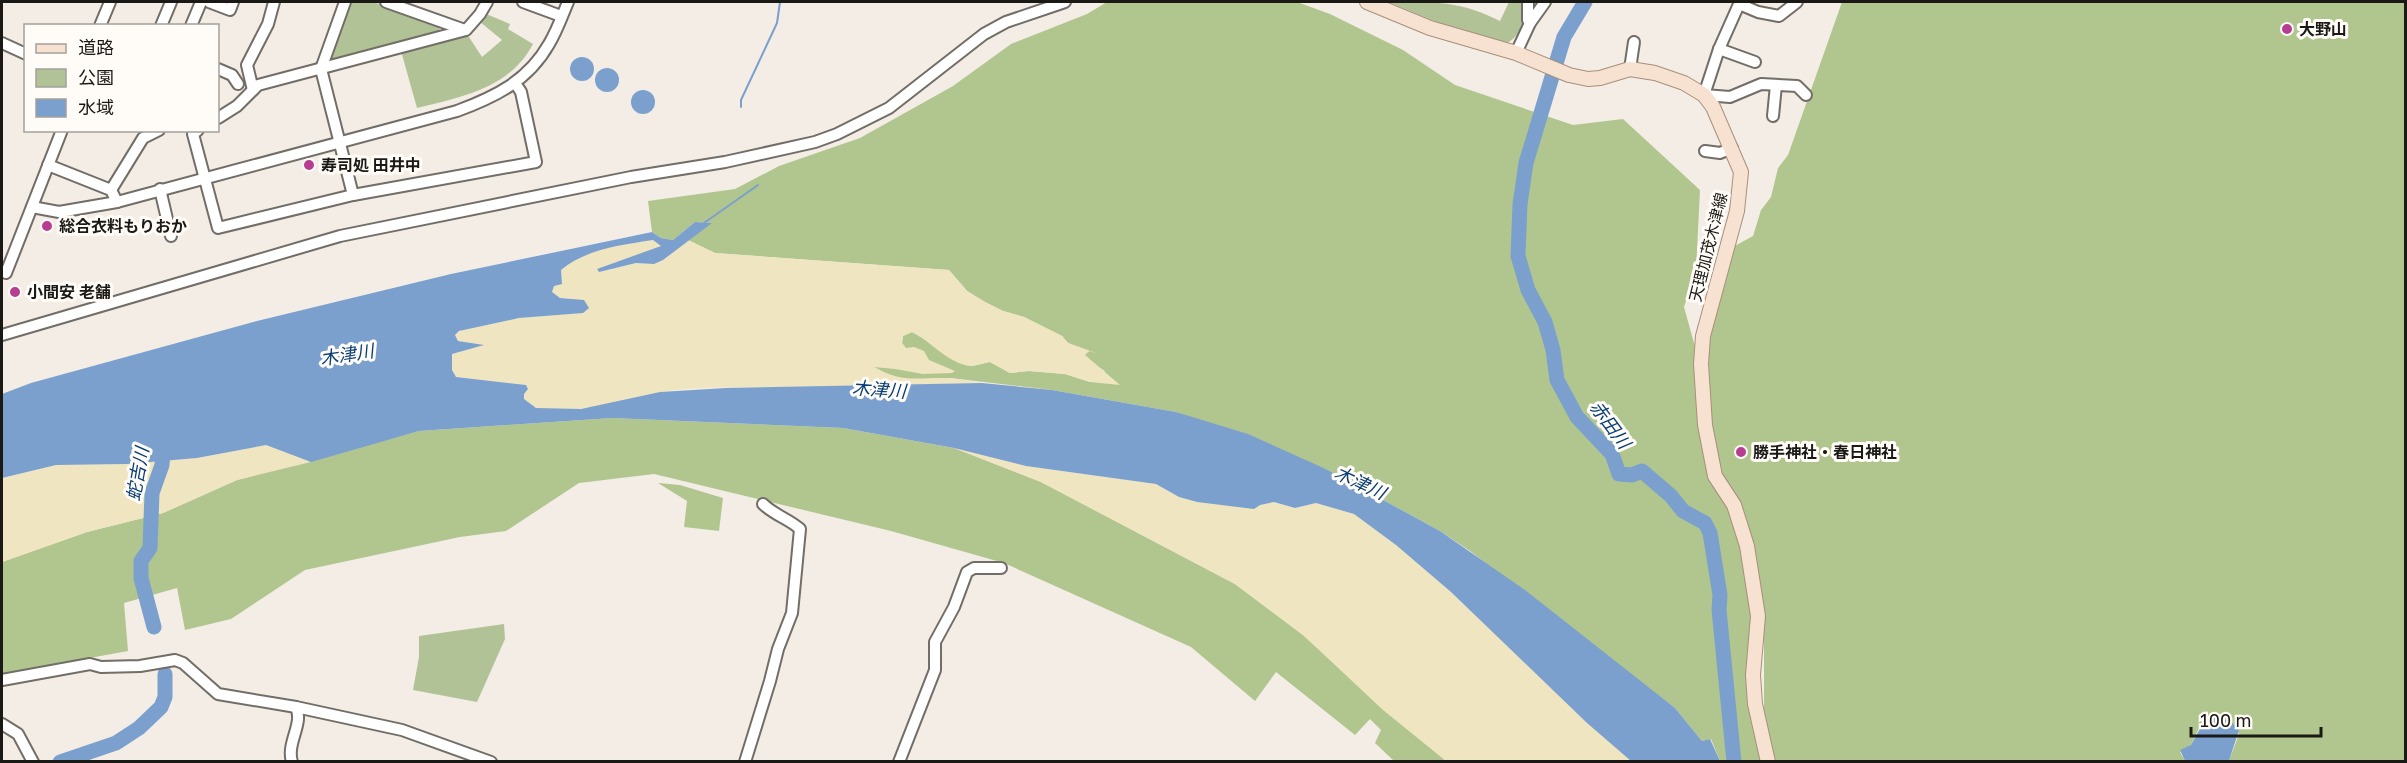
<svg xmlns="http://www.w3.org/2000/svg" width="2407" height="763" viewBox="0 0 2407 763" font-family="'Golos Text','Noto Sans JP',sans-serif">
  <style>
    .green { fill: #b1c396 }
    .forest { fill: #b1c68f }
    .sand { fill: #efe5c0 }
    .water { fill: #7ba0ce }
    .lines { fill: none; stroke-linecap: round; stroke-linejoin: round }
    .stream { stroke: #7ba0ce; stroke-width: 2 }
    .river { stroke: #7ba0ce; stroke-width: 15 }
    .minor-casing { stroke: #726d66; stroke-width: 14 }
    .major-casing { stroke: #a78f7b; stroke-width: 16 }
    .minor { stroke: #fff; stroke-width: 10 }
    .major { stroke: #f7e2d1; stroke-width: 14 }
    .poi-dot { fill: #b73d90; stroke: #fffbf6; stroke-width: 2 }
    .labels { text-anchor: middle; stroke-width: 6; stroke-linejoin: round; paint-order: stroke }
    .poi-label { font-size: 16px; font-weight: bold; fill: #1b1916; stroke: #fffbf6; text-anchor: start }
    .street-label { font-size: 16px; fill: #1b1916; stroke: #fffbf6 }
    .water-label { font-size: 18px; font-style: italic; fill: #073e76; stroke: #fffbf6 }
  </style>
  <rect width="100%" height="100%" fill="#f3ede6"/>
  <!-- green -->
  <g class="green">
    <path d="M 348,2 L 373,2 L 440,24 L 439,34 L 335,62 L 329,56 Z"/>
    <path d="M 1388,2 C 1433,2 1459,0 1500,21 L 1509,2 L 1525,2 C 1525,16 1522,36 1507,43 L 1439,23 Z"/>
    <path d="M 484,13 L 510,24 L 508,29 L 533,44 C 510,88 462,97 417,108 L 401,51 L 465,31 L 482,57 L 502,40 L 479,21 Z"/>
    <path d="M 504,624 L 505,639 L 477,702 L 413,690 L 419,657 L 419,636 Z"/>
  </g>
  <!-- forest -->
  <g class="forest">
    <path d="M 1107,2 L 1297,2 L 1330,14 L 1403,50 L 1455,85 L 1573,125 L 1623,119 L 1700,190 L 1696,271 L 1684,307 L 1699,361 L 1699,426 L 1705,461 L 1730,505 L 1750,581 L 1766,761 L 1720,761 L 1711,739 L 1702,741 L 1675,708 L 1470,551 L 1440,531 L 1328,470 L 1176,412 L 1052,390 L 950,378 L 917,380 L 891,377 L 872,366 L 952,373 L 906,349 L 902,343 L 903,336 L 912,332 L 971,366 L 990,362 L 1010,373 L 1029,371 L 1065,374 L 1090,382 L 1105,371 L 1090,362 L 1084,355 L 1089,351 L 1094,353 L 1068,343 L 1062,336 L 1024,317 L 1003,311 L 985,302 L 967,291 L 949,270 L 715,253 L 688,240 L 711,223 L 695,222 L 673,240 L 661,238 L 652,232 L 648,201 L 735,189 L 779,166 L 860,138 L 953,86 L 1011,44 L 1087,14 Z"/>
    <path d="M 1842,2 L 2405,2 L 2405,761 L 2229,761 L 2239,734 C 2232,720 2221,714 2204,718 L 2191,745 L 2180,752 L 2185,761 L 1775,761 L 1764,711 L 1764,615 L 1716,464 L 1707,413 L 1707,343 L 1731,248 L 1753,236 L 1761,210 L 1771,197 L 1778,168 L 1788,155 Z"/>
    <path d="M 612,418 L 843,428 L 954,448 L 1041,482 L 1235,584 L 1303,635 L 1446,761 L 1394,761 L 1375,743 L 1381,730 L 1370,719 L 1355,735 L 1276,672 L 1255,701 L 1191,647 L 1004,563 L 891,531 L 654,474 L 579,483 L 506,531 L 460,537 L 305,570 L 231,619 L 185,630 L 177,588 L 124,603 L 128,651 L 2,674 L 2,562 L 87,532 L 163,513 L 237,480 L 419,431 Z"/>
    <path d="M 658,483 L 680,485 L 723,498 L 719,531 L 684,527 L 687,501 Z"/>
  </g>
  <!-- sand -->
  <g class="sand">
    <path d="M 653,240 L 662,246 L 597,269 L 599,272 L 636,263 L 654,264 L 663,260 L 688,240 L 715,253 L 949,270 L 967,291 L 985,302 L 1003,311 L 1024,317 L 1062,336 L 1068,343 L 1099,354 L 1089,351 L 1085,355 L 1120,385 L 1090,382 L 1065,374 L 1029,371 L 1010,373 L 990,362 C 984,363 976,366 971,366 C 948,364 931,341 912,332 L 903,336 L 902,343 L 906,348 L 914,347 L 924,351 L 929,360 L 955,371 L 952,373 L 923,374 L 895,369 L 874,367 C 905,384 917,377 949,378 C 960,379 971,381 982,383 C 916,385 849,386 782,387 C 742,388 699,386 660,392 C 636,396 531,430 523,394 L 528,389 L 526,385 L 456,377 L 452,370 L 452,354 L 483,345 L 458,341 L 455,335 L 459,331 L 519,318 L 583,313 L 570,298 L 560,298 L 552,292 C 555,285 556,276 561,270 C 576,249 629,244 653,240 Z"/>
    <path d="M 266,445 L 311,462 L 237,480 L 163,513 L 87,532 L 2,562 L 2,478 L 56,465 L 127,464 L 197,458 Z"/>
    <path d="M 954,448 L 1026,466 L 1156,484 L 1179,497 L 1197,502 L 1260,505 L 1274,502 L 1295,508 L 1316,503 L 1354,514 L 1396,545 L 1451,592 L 1587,723 L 1631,761 L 1446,761 L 1383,710 L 1303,635 L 1235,584 L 1041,482 Z"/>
  </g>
  <!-- water -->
  <g class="water">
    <circle cx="582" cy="69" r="12"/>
    <circle cx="607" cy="80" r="12"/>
    <circle cx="643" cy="102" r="12"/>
    <path d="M 695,222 L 712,223 L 663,260 L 654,264 L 636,263 L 599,272 L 597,269 L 661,246 L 653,240 C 621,245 586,249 561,270 L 562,284 L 554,286 L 552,292 L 560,298 L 584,300 L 589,308 L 583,313 L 519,318 L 459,331 L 455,335 L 458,341 L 484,345 L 452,354 L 452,370 L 456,377 L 526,385 L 528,389 L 524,394 L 524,399 L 536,408 L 581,409 L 660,392 L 726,388 L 982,383 L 1052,390 L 1176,412 L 1248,434 L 1328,470 L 1440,531 L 1525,590 L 1675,708 L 1702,741 L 1710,739 L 1720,761 L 1631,761 L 1587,723 L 1451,592 L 1396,545 L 1354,514 L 1316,503 L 1295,508 L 1274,502 L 1260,505 L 1254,509 L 1197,502 L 1179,497 L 1156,484 L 1026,466 L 954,448 L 843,428 L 612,418 L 419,431 L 311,462 L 266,445 L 197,458 L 127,464 L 56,465 L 2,478 L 2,394 L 31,383 L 257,321 L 451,274 L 652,232 L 661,238 L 673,240 Z"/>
    <path d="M 2207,716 C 2221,718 2230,718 2239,730 L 2229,761 L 2185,761 L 2180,750 L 2191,745 Z"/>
  </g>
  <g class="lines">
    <!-- stream -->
    <g class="stream">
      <path d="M 741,107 L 741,100 L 777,23 L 780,2"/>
      <path d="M 704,223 L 758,185"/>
    </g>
    <!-- river -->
    <g class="river">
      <path d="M 1585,2 L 1564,37 L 1526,163 L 1520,204 L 1518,256 L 1528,290 L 1545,322 L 1553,350 L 1557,380 L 1577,417 L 1612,454 L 1619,474 L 1632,475 L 1642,471 L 1671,496 L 1683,511 L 1705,523 L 1710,533 L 1720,595 L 1719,610 L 1734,762"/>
      <path d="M 154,627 L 141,578 L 141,561 L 150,548 L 152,493 L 162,465 L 164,441"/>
      <path d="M 60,762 L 116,743 L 139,728 L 161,707 L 165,697 L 165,674"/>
    </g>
    <defs>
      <g id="minor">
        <path d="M 209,2 L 230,10 L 233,2"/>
        <path d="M 345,2 L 321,69 L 353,195"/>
        <path d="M 386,2 L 465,30"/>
        <path d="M 523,2 L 561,16"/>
        <path d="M 1528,2 L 1528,20 L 1530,23"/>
        <path d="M 1740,2 L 1719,49 L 1704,95 L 1730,97 L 1761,84 L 1797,86 L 1806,95"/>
        <path d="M 1739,4 L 1758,12 L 1779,16 L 1797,2"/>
        <path d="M 100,26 L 110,2"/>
        <path d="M 161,26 L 171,2"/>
        <path d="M 191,26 L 201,2"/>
        <path d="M 2,43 L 26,54"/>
        <path d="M 1719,49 L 1755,62"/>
        <path d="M 1516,53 L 1530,23 L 1545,2"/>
        <path d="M 218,69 L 232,75 L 238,84"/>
        <path d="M 1630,69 L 1634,42"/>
        <path d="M 253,90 L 247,65 L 268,24 L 274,2"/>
        <path d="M 1773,116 L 1776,85"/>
        <path d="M 218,118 L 237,106 L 258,85 L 466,30 L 480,14 L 487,2"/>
        <path d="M 198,130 L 193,134 L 218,228 L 353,195 L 536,162 L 521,92 L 515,83"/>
        <path d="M 1705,151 L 1720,153 L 1732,148"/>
        <path d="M 48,165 L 111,190 L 117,202"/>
        <path d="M 160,189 L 171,236"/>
        <path d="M 111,190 L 143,138 L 159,130"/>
        <path d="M 32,207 L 59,212 L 117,202 L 457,111 C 495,97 528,81 549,44 C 557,31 562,16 568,2"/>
        <path d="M 2,271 L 6,273 L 62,130"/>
        <path d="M 2,335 L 340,236 L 631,177 L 725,162 L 815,142 L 837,134 L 889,108 L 984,34 L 1006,22 L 1065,2"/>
        <path d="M 2,680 L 90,664 L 101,667 L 140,666 L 175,660 L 183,663 L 218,694 L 296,707 L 402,730 L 491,762"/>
        <path d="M 2,724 L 18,734 L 33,762"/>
        <path d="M 292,762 C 286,743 304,724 296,707"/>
        <path d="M 745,762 L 770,681 L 778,649 L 792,613 L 800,529 C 789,519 774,515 763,504"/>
        <path d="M 899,762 L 935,670 L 935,642 L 954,607 L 967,572 L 974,568 L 1001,568"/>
      </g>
      <path id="major" d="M 1367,2 L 1430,28 L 1516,53 L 1569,75 L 1588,79 L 1600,78 L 1630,69 L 1655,73 L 1684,83 L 1704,95 L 1713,107 L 1741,172 L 1737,211 L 1703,336 L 1701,364 L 1705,425 L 1715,476 L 1734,505 L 1747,546 L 1758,616 L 1753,675 L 1755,704 L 1768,762"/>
    </defs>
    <!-- minor casing -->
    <use href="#minor" class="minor-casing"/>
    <!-- major casing -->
    <use href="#major" class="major-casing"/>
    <!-- minor -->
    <use href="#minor" class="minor"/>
    <!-- major -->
    <use href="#major" class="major"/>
  </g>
  <!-- markers -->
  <g class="poi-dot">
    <circle cx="2287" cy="29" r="6"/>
    <circle cx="309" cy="165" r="6"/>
    <circle cx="47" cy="226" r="6"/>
    <circle cx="15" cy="292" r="6"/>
    <circle cx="1741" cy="452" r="6"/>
  </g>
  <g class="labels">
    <!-- poi labels -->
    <g class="poi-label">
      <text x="2299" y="35">大野山</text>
      <text x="321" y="171">寿司処 田井中</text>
      <text x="59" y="232">総合衣料もりおか</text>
      <text x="27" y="298">小間安 老舗</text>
      <text x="1753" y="458">勝手神社・春日神社</text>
    </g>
    <!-- street labels -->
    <g class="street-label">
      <text transform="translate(1708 247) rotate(-76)" y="6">天理加茂木津線</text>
    </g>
    <!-- water labels -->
    <g class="water-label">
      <text transform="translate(347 355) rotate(-9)" y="6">木津川</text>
      <text transform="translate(879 390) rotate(4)" y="6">木津川</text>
      <text transform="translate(1610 425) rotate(53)" y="6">赤田川</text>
      <text transform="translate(138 474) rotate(-80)" y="6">蛇吉川</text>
      <text transform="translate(1360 483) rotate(25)" y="6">木津川</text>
    </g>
  </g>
  <!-- border -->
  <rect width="2407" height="763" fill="none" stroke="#1b1916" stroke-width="6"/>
  <!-- legend -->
  <rect x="24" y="24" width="195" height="108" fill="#fffbf6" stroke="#a4a19c" stroke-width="1.5"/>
  <rect x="36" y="44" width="30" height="9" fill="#f7e2d1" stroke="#a4a19c" stroke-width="1.5"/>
  <text x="78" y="54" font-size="18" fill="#1b1916">道路</text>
  <rect x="36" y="69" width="30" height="18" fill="#b1c396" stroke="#a4a19c" stroke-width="1.5"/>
  <text x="78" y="84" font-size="18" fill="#1b1916">公園</text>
  <rect x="36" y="99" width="30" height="18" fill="#7ba0ce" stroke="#a4a19c" stroke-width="1.5"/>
  <text x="78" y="114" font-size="18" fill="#1b1916">水域</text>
  <!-- scale -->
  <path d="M2191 727v9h130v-9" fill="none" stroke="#1b1916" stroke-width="3"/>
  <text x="2200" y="727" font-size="18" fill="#1b1916" stroke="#fffbf6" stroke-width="4.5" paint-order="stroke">100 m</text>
</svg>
